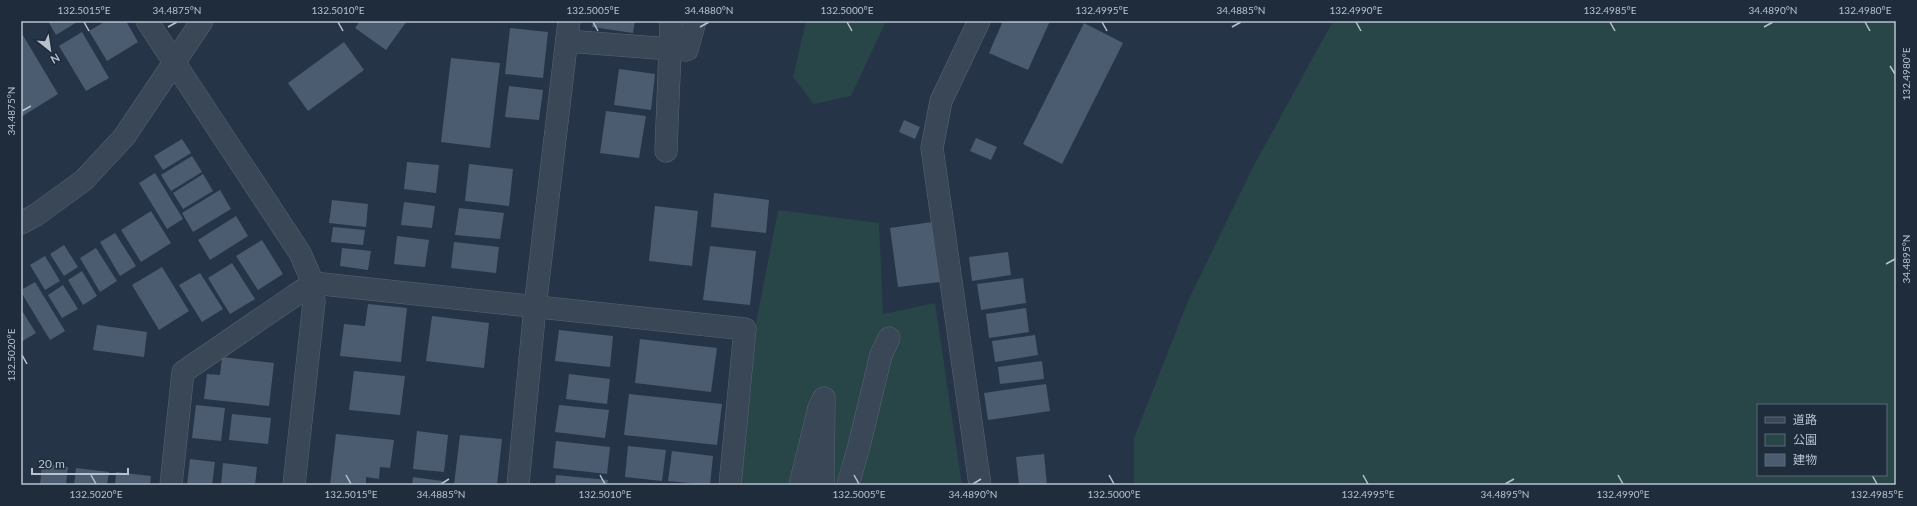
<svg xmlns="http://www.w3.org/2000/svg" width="1917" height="506" viewBox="0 0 1917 506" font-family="Lato,'Noto Sans JP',sans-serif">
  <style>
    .green { fill: #284547; fill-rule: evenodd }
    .building { fill: #4c5c70 }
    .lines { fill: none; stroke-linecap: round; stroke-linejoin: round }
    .minor-casing { stroke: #596573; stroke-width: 23 }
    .minor { stroke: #3a4756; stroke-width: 22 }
    .ticks { fill: none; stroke: #b8c2cf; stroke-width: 1.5 }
    .neatline { fill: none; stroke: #b8c2cf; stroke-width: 1.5 }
    .ticks-label { font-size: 10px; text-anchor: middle; fill: #b8c2cf }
  </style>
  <rect width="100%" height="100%" fill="#253547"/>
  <!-- green -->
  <g class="green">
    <path d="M 806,21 L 886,21 L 851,96 L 814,104 L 793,77 Z"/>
    <path d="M 1333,21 L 1896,21 L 1896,485 L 1134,485 L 1134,438 L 1188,301 L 1253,167 ZM 1758,405 L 1886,405 L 1886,475 L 1758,475 Z"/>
    <path d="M 778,210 L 879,223 L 883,314 L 935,303 L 962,485 L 738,485 L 754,333 Z"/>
  </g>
  <!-- building -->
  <g class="building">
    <path d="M 48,21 L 76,21 L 77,22 L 56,35 Z"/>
    <path d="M 106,21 L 126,21 L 138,42 L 107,61 L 89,31 Z"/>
    <path d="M 360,21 L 407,21 L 386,50 L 355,28 Z"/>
    <path d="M 593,21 L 635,21 L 633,33 L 592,27 Z"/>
    <path d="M 1003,21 L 1050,21 L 1028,70 L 989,53 Z"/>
    <path d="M 1084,23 L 1123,43 L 1062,164 L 1023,144 Z"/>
    <path d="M 510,28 L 548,32 L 543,78 L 505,74 Z"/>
    <path d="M 21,32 L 58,94 L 21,117 Z"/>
    <path d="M 82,32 L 109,78 L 86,91 L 59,46 Z"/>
    <path d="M 344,42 L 364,70 L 308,111 L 288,83 Z"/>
    <path d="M 451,58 L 500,63 L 490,148 L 441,142 Z"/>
    <path d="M 619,69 L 655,74 L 651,110 L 614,105 Z"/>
    <path d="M 509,86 L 543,90 L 539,120 L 505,117 Z"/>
    <path d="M 606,111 L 646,116 L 639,158 L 600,153 Z"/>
    <path d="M 904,120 L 920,127 L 915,139 L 899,132 Z"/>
    <path d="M 976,138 L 997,147 L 991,160 L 970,151 Z"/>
    <path d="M 182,139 L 191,153 L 163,170 L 154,156 Z"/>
    <path d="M 192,156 L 202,172 L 171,191 L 161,175 Z"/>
    <path d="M 407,162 L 439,165 L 436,193 L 404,189 Z"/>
    <path d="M 469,164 L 513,169 L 509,206 L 465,201 Z"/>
    <path d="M 155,173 L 183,219 L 167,229 L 139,183 Z"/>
    <path d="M 203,174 L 213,191 L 183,209 L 173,193 Z"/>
    <path d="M 220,190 L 231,209 L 193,232 L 182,213 Z"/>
    <path d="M 714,193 L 769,200 L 766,233 L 711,227 Z"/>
    <path d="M 332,200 L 368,204 L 366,227 L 329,223 Z"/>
    <path d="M 404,202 L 435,206 L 432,228 L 401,225 Z"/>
    <path d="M 655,206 L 698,211 L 692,266 L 649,261 Z"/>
    <path d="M 459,208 L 504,213 L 500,239 L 455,235 Z"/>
    <path d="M 151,211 L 171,243 L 141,262 L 121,230 Z"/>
    <path d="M 236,216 L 248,236 L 210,260 L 198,240 Z"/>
    <path d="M 932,222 L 940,282 L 898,287 L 890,228 Z"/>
    <path d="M 333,227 L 365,230 L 363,245 L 331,242 Z"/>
    <path d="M 115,233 L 136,266 L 120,276 L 100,242 Z"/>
    <path d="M 397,236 L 429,240 L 425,267 L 394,264 Z"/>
    <path d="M 262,240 L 283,274 L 258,290 L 236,256 Z"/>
    <path d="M 454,242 L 499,247 L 496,273 L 451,268 Z"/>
    <path d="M 64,245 L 78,267 L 64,276 L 50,254 Z"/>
    <path d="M 710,246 L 756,251 L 750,305 L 703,300 Z"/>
    <path d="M 96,248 L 117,281 L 100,292 L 80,258 Z"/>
    <path d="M 342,248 L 371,251 L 368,270 L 340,266 Z"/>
    <path d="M 1008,252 L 1011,275 L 972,281 L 969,257 Z"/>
    <path d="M 45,256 L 60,281 L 45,290 L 30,265 Z"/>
    <path d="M 232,263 L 255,299 L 230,314 L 208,278 Z"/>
    <path d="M 162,267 L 189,311 L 159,330 L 132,285 Z"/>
    <path d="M 82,271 L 97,296 L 83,305 L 68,280 Z"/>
    <path d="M 200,273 L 223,309 L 202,322 L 179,285 Z"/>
    <path d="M 1023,278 L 1026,303 L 981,310 L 977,284 Z"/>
    <path d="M 35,282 L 65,331 L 50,340 L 21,292 L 21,290 Z"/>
    <path d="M 63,285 L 78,309 L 62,318 L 48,295 Z"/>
    <path d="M 368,304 L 407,308 L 401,362 L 340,356 L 344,324 L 365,326 Z"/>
    <path d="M 1026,308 L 1029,332 L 989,338 L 986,314 Z"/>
    <path d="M 21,309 L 36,333 L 21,342 Z"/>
    <path d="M 432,316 L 489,323 L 484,368 L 426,361 Z"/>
    <path d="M 97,325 L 147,332 L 144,357 L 93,350 Z"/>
    <path d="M 559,330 L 613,336 L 610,367 L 555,361 Z"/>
    <path d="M 1035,335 L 1038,355 L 995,362 L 992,341 Z"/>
    <path d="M 640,339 L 717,348 L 711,392 L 635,383 Z"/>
    <path d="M 222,357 L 274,363 L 269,406 L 204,399 L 207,374 L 220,375 Z"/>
    <path d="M 1042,361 L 1044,379 L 1000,384 L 998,367 Z"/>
    <path d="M 354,371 L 405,376 L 400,415 L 349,410 Z"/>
    <path d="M 569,374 L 610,379 L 607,404 L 566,399 Z"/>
    <path d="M 1046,384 L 1050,411 L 988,420 L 984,393 Z"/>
    <path d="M 629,394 L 722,404 L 717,445 L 624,435 Z"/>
    <path d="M 196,405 L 225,408 L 221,441 L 192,438 Z"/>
    <path d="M 559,405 L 609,410 L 605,438 L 555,432 Z"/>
    <path d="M 232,414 L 271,418 L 268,444 L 229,440 Z"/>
    <path d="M 417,431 L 448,435 L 444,472 L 413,469 Z"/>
    <path d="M 336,434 L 394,440 L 390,468 L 380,467 L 379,479 L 366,477 L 366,484 L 330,485 Z"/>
    <path d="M 460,435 L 502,439 L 497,485 L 454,485 Z"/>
    <path d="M 556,441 L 610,447 L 607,474 L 553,468 Z"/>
    <path d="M 628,446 L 666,450 L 662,481 L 625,477 Z"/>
    <path d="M 672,451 L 713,456 L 710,485 L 668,481 Z"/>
    <path d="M 1044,454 L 1047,485 L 1019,485 L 1016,457 Z"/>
    <path d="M 190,459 L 215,462 L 212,485 L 187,485 Z"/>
    <path d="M 223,463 L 257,467 L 255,485 L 221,485 Z"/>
    <path d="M 42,464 L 68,467 L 66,485 L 40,485 Z"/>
    <path d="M 76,468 L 109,472 L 107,485 L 74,485 Z"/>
    <path d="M 116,472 L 151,476 L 150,485 L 115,485 Z"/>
    <path d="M 556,475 L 608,480 L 607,485 L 555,485 Z"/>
    <path d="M 413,477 L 442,481 L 442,485 L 412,485 Z"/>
  </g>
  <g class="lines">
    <defs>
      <g id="minor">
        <path d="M 147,21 L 300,253 L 313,283 L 314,302 L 294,485"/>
        <path d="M 979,21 L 941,101 L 932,148 L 980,485"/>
        <path d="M 567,41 L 670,49 L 671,21"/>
        <path d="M 666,151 L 670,49 L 687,50 L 695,21"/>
        <path d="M 21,223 L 36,215 L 84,180 L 124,137 L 202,21"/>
        <path d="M 171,485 L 183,372 L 313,283 L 745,329 L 730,485"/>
        <path d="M 518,485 L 535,307 L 569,21"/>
        <path d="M 800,485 L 819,408 L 824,398 L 823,485"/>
        <path d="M 848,485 L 859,446 L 881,355 L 889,338"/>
      </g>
    </defs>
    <!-- minor casing -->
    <use href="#minor" class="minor-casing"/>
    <!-- minor -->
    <use href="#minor" class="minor"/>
  </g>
  <!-- ticks -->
  <path class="ticks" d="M 84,22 L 89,31M 338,22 L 343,31M 593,22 L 598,31M 847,22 L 852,31M 1102,22 L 1107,31M 1356,22 L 1361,31M 1610,22 L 1615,31M 1865,22 L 1870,31M 168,27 L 177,22M 700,27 L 709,22M 1232,27 L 1241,22M 1764,27 L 1773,22M 1890,66 L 1895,74M 22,111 L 31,106M 1886,264 L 1895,259M 22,355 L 27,364M 91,475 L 96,484M 346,475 L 351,484M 600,475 L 605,484M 854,475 L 859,484M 1109,475 L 1114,484M 1363,475 L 1368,484M 1618,475 L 1623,484M 1872,475 L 1877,484M 441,484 L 449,479M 973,484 L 981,479M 1505,484 L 1514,479"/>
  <!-- border -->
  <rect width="1917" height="506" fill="none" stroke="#1f2c3b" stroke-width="44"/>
  <!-- legend -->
  <rect x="1757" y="404" width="130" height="72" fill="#1f2c3b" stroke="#5c6876"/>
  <rect x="1765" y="417" width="20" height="6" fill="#3a4756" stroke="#5c6876"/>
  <text x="1793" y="424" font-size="12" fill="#b8c2cf">道路</text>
  <rect x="1765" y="434" width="20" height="12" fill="#284547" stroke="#5c6876"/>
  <text x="1793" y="444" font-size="12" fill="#b8c2cf">公園</text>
  <rect x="1765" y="454" width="20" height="12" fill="#4c5c70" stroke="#5c6876"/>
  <text x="1793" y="464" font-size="12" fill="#b8c2cf">建物</text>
  <!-- north arrow -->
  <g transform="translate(50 50) rotate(150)" stroke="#1f2c3b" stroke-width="3" paint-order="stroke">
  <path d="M0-3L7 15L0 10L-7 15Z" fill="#b8c2cf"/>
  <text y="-6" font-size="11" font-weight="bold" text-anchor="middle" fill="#b8c2cf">N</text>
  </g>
  <!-- scale -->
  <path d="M32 468v6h96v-6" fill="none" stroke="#b8c2cf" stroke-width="2"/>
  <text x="38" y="468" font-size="12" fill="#b8c2cf" stroke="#1f2c3b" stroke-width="3" paint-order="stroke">20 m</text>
  <rect x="22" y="22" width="1873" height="462" class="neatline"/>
  <g class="ticks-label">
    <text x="84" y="14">132.5015°E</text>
    <text x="177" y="14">34.4875°N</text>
    <text x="338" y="14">132.5010°E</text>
    <text x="593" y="14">132.5005°E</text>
    <text x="709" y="14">34.4880°N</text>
    <text x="847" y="14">132.5000°E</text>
    <text x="1102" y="14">132.4995°E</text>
    <text x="1241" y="14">34.4885°N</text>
    <text x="1356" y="14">132.4990°E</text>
    <text x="1610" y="14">132.4985°E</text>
    <text x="1773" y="14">34.4890°N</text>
    <text x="1865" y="14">132.4980°E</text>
    <text transform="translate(1906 74) rotate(-90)" y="4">132.4980°E</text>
    <text transform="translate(11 111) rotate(-90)" y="4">34.4875°N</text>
    <text transform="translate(1906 259) rotate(-90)" y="4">34.4895°N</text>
    <text transform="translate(11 355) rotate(-90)" y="4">132.5020°E</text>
    <text x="96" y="498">132.5020°E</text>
    <text x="351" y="498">132.5015°E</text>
    <text x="441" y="498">34.4885°N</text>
    <text x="605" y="498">132.5010°E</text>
    <text x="859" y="498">132.5005°E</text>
    <text x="973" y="498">34.4890°N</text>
    <text x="1114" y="498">132.5000°E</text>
    <text x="1368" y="498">132.4995°E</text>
    <text x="1505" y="498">34.4895°N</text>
    <text x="1623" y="498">132.4990°E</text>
    <text x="1877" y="498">132.4985°E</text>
  </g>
</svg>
